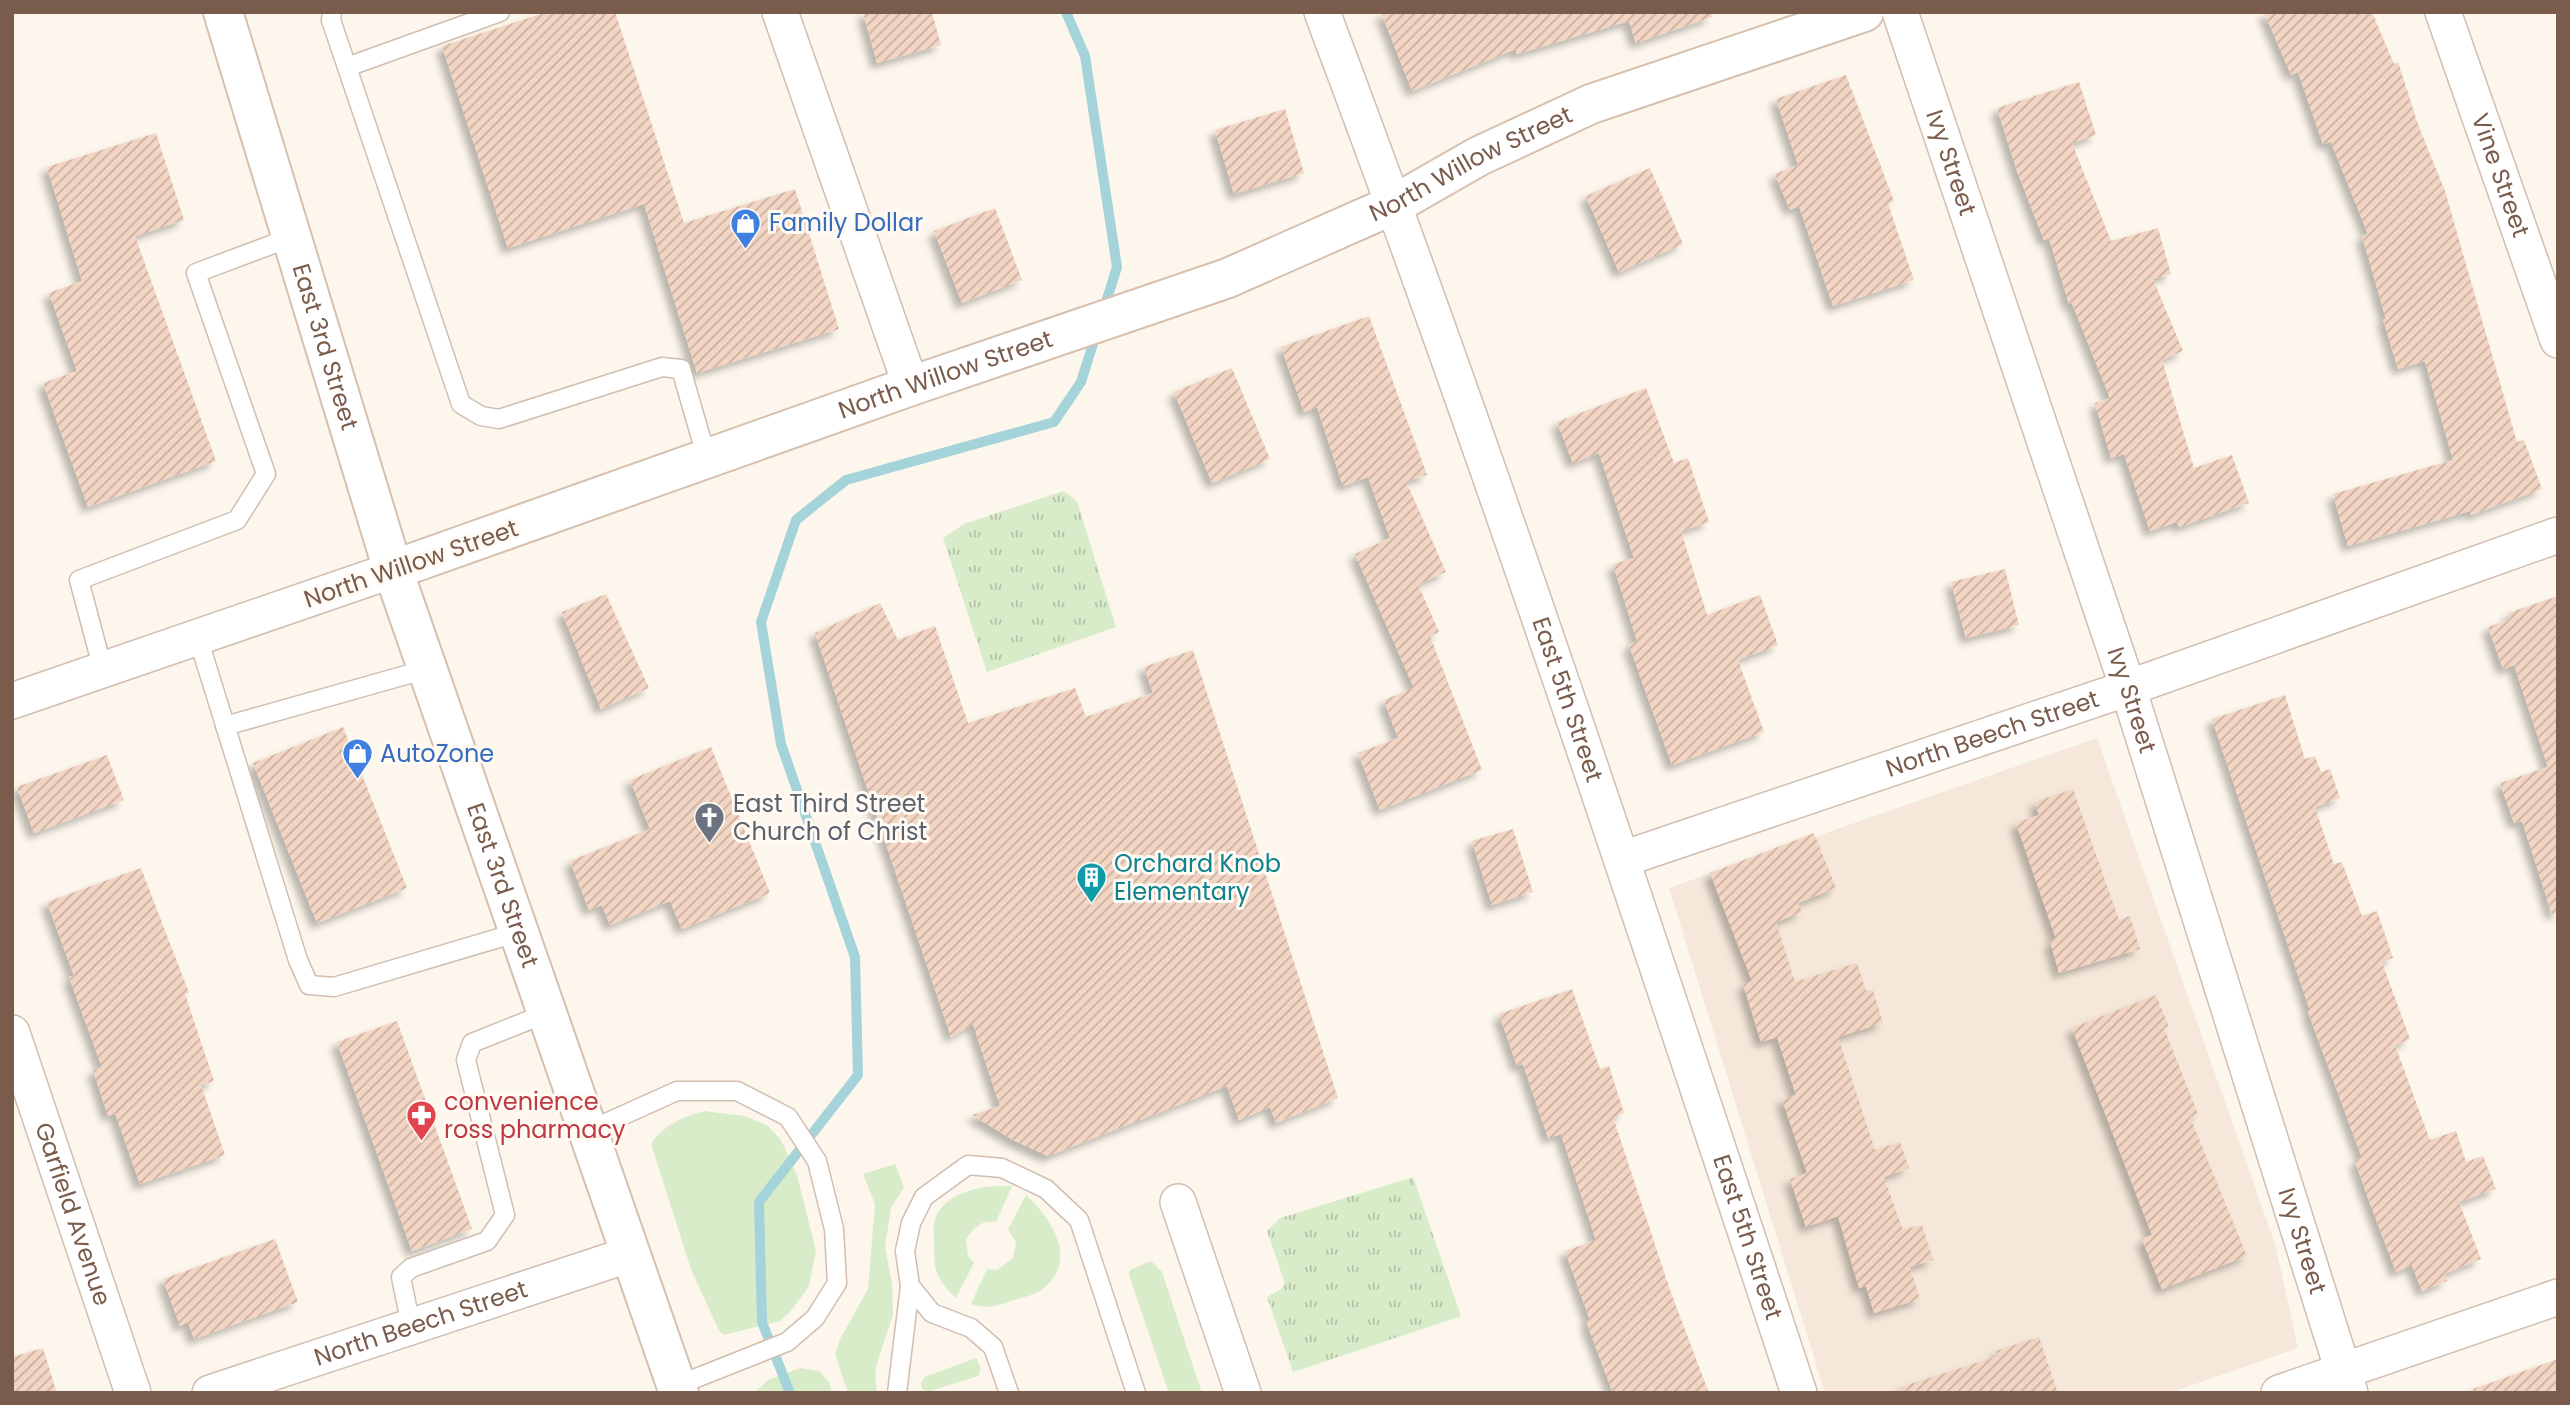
<svg xmlns="http://www.w3.org/2000/svg" width="2570" height="1405" viewBox="0 0 2570 1405" font-family="Poppins,sans-serif">
  <style>
    .residential { fill: #f5e8da }
    .green { fill: #d8ecc9 }
    .park { fill: url(#park-tufts) }
    .lines { fill: none; stroke-linecap: round; stroke-linejoin: round }
    .stream { stroke: #a5d3da; stroke-width: 10 }
    .building { fill: url(#building-hatch); filter: url(#shadow) }
    .service-casing { stroke: #d1beb0; stroke-width: 21 }
    .minor-casing { stroke: #d1beb0; stroke-width: 38 }
    .secondary-casing { stroke: #d6c0b0; stroke-width: 42 }
    .service { stroke: #fff; stroke-width: 18 }
    .minor { stroke: #fff; stroke-width: 35 }
    .secondary { stroke: #fff; stroke-width: 38 }
    .labels { text-anchor: middle; stroke-width: 6; stroke-linejoin: round; paint-order: stroke }
    .street-label { font-size: 24px; fill: #7a5c4d; stroke: #fffaf3 }
    .shop-label { font-size: 24px; fill: #366cbe; stroke: #fffaf3; text-anchor: start }
    .worship-label { font-size: 24px; fill: #5b616d; stroke: #fffaf3; text-anchor: start }
    .culture-label { font-size: 24px; fill: #0d838f; stroke: #fffaf3; text-anchor: start }
    .health-label { font-size: 24px; fill: #be3a42; stroke: #fffaf3; text-anchor: start }
  </style>
  <defs>
    <pattern id="park-tufts" width="24" height="20" patternUnits="userSpaceOnUse" patternTransform="scale(1.75)"><rect width="24" height="20" fill="#d8ecc9"/><path d="M3 7l-1-3M5 7V3M7 7l1-3M15 17l-1-3M17 17v-4M19 17l1-3" fill="none" stroke="#b4c2a5"/></pattern>
    <pattern id="building-hatch" width="6" height="6" patternUnits="userSpaceOnUse" patternTransform="scale(1.75)"><rect width="6" height="6" fill="#f3d5c3"/><path d="M-1 1l2-2M0 6l6-6M5 7l2-2" fill="none" stroke="#cab0a1"/></pattern>
    <filter id="shadow"><feDropShadow dx="-6" dy="6" stdDeviation="3.5" flood-color="#0004"/></filter>
  </defs>
  <rect width="100%" height="100%" fill="#fdf6ec"/>
  <!-- residential -->
  <path class="residential" d="M 2097,738 L 2275,1244 L 2298,1348 L 2170,1393 L 1825,1393 L 1669,888 Z"/>
  <!-- green -->
  <g class="green">
    <path d="M 704,1111 L 744,1116 L 767,1125 L 781,1140 L 797,1175 L 816,1251 L 809,1286 L 791,1311 L 780,1321 L 724,1335 L 719,1331 L 691,1269 L 651,1144 C 663,1125 683,1117 704,1111 Z"/>
    <path d="M 895,1164 L 904,1187 L 891,1208 L 885,1247 L 892,1284 L 893,1315 L 877,1363 L 875,1373 L 877,1393 L 848,1393 L 835,1354 L 840,1339 L 868,1289 L 875,1204 L 863,1174 Z"/>
    <path d="M 995,1186 L 1012,1186 L 996,1222 C 981,1220 974,1227 966,1239 L 968,1256 L 974,1263 L 956,1298 C 937,1280 934,1272 934,1246 C 934,1239 933,1230 934,1223 C 940,1196 972,1188 995,1186 Z"/>
    <path d="M 1026,1195 C 1051,1218 1079,1259 1044,1288 C 1036,1295 1024,1297 1014,1300 C 1000,1305 985,1310 971,1304 L 987,1269 L 997,1270 L 1013,1258 L 1016,1242 L 1008,1229 Z"/>
    <path d="M 1151,1261 L 1162,1272 L 1202,1393 L 1169,1393 L 1129,1275 L 1130,1270 Z"/>
    <path d="M 976,1358 L 981,1369 L 978,1376 L 927,1392 L 922,1389 L 921,1383 L 925,1377 Z"/>
    <path d="M 800,1368 L 819,1371 L 829,1382 L 832,1393 L 754,1393 L 768,1380 Z"/>
  </g>
  <!-- park -->
  <g class="park">
    <path d="M 1063,491 L 1077,501 L 1116,627 L 987,672 L 943,538 L 964,524 Z"/>
    <path d="M 1413,1177 L 1461,1316 L 1293,1372 L 1267,1297 L 1281,1289 L 1285,1284 L 1267,1231 L 1280,1218 Z"/>
  </g>
  <g class="lines">
    <!-- stream -->
    <g class="stream">
      <path d="M 1066,12 L 1085,56 L 1117,267 L 1103,312"/>
      <path d="M 790,1393 L 762,1322 L 759,1202 L 858,1075 L 855,957 L 781,744 L 761,622 L 796,520 L 846,480 L 1054,422 L 1081,382 L 1097,331"/>
    </g>
  </g>
  <!-- building -->
  <g class="building">
    <path d="M 547,12 L 615,12 L 684,223 L 795,189 L 839,329 L 697,373 L 644,204 L 508,248 L 442,46 Z"/>
    <path d="M 863,12 L 932,12 L 941,45 L 877,63 Z"/>
    <path d="M 1381,12 L 1711,12 L 1712,17 L 1636,43 L 1629,21 L 1517,54 L 1516,49 L 1412,91 Z"/>
    <path d="M 2264,12 L 2372,12 L 2394,64 L 2398,62 L 2419,127 L 2445,191 L 2517,442 L 2524,440 L 2542,489 L 2471,515 L 2470,511 L 2348,546 L 2333,494 L 2453,460 L 2425,361 L 2398,369 L 2383,319 L 2386,319 L 2362,236 L 2368,234 L 2331,142 L 2323,144 L 2298,72 L 2291,75 Z"/>
    <path d="M 1846,75 L 1894,201 L 1888,204 L 1914,280 L 1833,306 L 1799,206 L 1790,210 L 1775,174 L 1798,165 L 1776,99 Z"/>
    <path d="M 2079,82 L 2096,135 L 2072,143 L 2111,241 L 2158,228 L 2171,274 L 2153,279 L 2183,351 L 2162,360 L 2194,468 L 2232,455 L 2249,503 L 2179,527 L 2177,522 L 2150,531 L 2124,454 L 2111,458 L 2095,403 L 2110,398 L 2072,303 L 2069,304 L 2049,238 L 2044,240 L 2017,171 L 1997,108 Z"/>
    <path d="M 1285,109 L 1304,173 L 1234,194 L 1215,130 Z"/>
    <path d="M 156,133 L 184,220 L 135,236 L 216,461 L 88,507 L 43,383 L 77,371 L 49,293 L 82,281 L 47,167 Z"/>
    <path d="M 1650,168 L 1683,244 L 1619,272 L 1586,196 Z"/>
    <path d="M 995,208 L 1022,280 L 962,303 L 934,231 Z"/>
    <path d="M 1369,316 L 1427,475 L 1406,481 L 1446,572 L 1418,584 L 1439,632 L 1430,636 L 1482,770 L 1380,810 L 1358,753 L 1398,738 L 1384,700 L 1414,688 L 1355,554 L 1390,538 L 1368,477 L 1343,486 L 1317,407 L 1304,412 L 1281,347 Z"/>
    <path d="M 1232,368 L 1270,459 L 1212,483 L 1174,392 Z"/>
    <path d="M 1646,388 L 1674,463 L 1688,458 L 1709,522 L 1681,531 L 1707,615 L 1760,595 L 1778,645 L 1738,660 L 1764,732 L 1672,765 L 1629,645 L 1637,641 L 1613,564 L 1634,558 L 1599,453 L 1573,463 L 1557,422 Z"/>
    <path d="M 2005,569 L 2019,625 L 1966,638 L 1951,582 Z"/>
    <path d="M 606,594 L 649,688 L 601,709 L 562,612 Z"/>
    <path d="M 2558,596 L 2558,913 L 2552,914 L 2522,821 L 2514,823 L 2500,783 L 2548,767 L 2514,665 L 2503,669 L 2488,627 L 2510,619 L 2508,613 Z"/>
    <path d="M 880,603 L 898,640 L 935,626 L 968,723 L 1075,688 L 1086,717 L 1153,693 L 1144,667 L 1193,650 L 1338,1098 L 1276,1123 L 1270,1107 L 1239,1120 L 1227,1086 L 1048,1156 L 1015,1141 L 972,1115 L 1000,1106 L 973,1024 L 951,1037 L 815,633 Z"/>
    <path d="M 2285,695 L 2305,759 L 2315,756 L 2321,772 L 2330,769 L 2340,798 L 2315,807 L 2334,864 L 2342,862 L 2362,916 L 2377,911 L 2393,958 L 2382,962 L 2410,1039 L 2395,1045 L 2430,1140 L 2456,1131 L 2466,1162 L 2483,1156 L 2496,1189 L 2459,1202 L 2481,1259 L 2444,1274 L 2447,1281 L 2422,1291 L 2412,1265 L 2396,1272 L 2368,1198 L 2355,1161 L 2362,1158 L 2308,1012 L 2310,1011 L 2212,719 Z"/>
    <path d="M 343,727 L 407,888 L 317,923 L 253,763 Z"/>
    <path d="M 711,747 L 770,893 L 682,929 L 670,901 L 610,925 L 602,905 L 589,910 L 570,861 L 650,829 L 630,780 Z"/>
    <path d="M 107,755 L 124,800 L 34,833 L 17,787 Z"/>
    <path d="M 2073,789 L 2119,920 L 2130,916 L 2140,949 L 2059,973 L 2050,941 L 2056,939 L 2016,823 L 2039,815 L 2035,802 Z"/>
    <path d="M 1513,829 L 1533,892 L 1492,905 L 1472,841 Z"/>
    <path d="M 1814,833 L 1836,888 L 1798,903 L 1802,912 L 1776,922 L 1795,982 L 1857,963 L 1866,991 L 1873,990 L 1883,1023 L 1838,1037 L 1875,1150 L 1900,1142 L 1909,1168 L 1884,1177 L 1903,1230 L 1922,1225 L 1933,1260 L 1910,1267 L 1920,1299 L 1874,1313 L 1866,1286 L 1859,1288 L 1838,1216 L 1806,1227 L 1790,1179 L 1807,1173 L 1782,1099 L 1796,1095 L 1777,1037 L 1761,1042 L 1743,984 L 1752,981 L 1710,873 Z"/>
    <path d="M 141,868 L 189,993 L 185,994 L 214,1081 L 201,1085 L 225,1155 L 140,1184 L 115,1113 L 108,1116 L 93,1070 L 102,1067 L 69,977 L 74,976 L 47,902 Z"/>
    <path d="M 1572,989 L 1600,1069 L 1609,1066 L 1624,1113 L 1613,1117 L 1670,1290 L 1709,1393 L 1613,1393 L 1586,1321 L 1590,1320 L 1565,1251 L 1596,1240 L 1561,1134 L 1548,1138 L 1523,1064 L 1517,1066 L 1499,1014 Z"/>
    <path d="M 2156,995 L 2169,1027 L 2164,1028 L 2198,1114 L 2190,1117 L 2247,1256 L 2162,1289 L 2142,1239 L 2152,1235 L 2072,1028 Z"/>
    <path d="M 397,1021 L 472,1229 L 412,1251 L 337,1042 Z"/>
    <path d="M 275,1239 L 298,1302 L 194,1339 L 188,1322 L 180,1326 L 163,1279 Z"/>
    <path d="M 2039,1337 L 2058,1393 L 1902,1393 L 1901,1387 L 1998,1356 L 1996,1351 Z"/>
    <path d="M 43,1348 L 57,1393 L 12,1393 L 12,1357 Z"/>
    <path d="M 2558,1359 L 2558,1393 L 2473,1393 L 2473,1389 Z"/>
  </g>
  <g class="lines">
    <defs>
      <g id="service">
        <path d="M 332,12 L 331,20 L 461,404 L 481,416 L 499,419 L 662,367 L 681,369 L 707,459"/>
        <path d="M 347,67 L 500,12"/>
        <path d="M 198,638 L 298,960 L 309,985 L 334,987 L 519,932"/>
        <path d="M 103,670 L 79,580 L 237,520 L 266,474 L 196,273 L 292,237"/>
        <path d="M 225,726 L 427,669"/>
        <path d="M 588,1131 L 677,1091 L 737,1091 L 788,1117 L 817,1161 L 834,1229 L 837,1283 L 815,1318 L 787,1342 L 676,1386"/>
        <path d="M 411,1326 L 401,1277 L 411,1268 L 487,1241 L 505,1215 L 466,1060 L 472,1043 L 547,1013"/>
        <path d="M 897,1393 L 910,1286"/>
        <path d="M 1009,1393 L 993,1347 L 971,1328 L 932,1313 L 910,1286 L 905,1251 L 911,1223 L 924,1197 L 968,1165 L 1002,1168 L 1046,1189 L 1079,1220 L 1136,1393"/>
      </g>
      <g id="minor">
        <path d="M 780,12 L 911,386"/>
        <path id="s1" d="M 1322,12 C 1494,468 1646,931 1799,1393"/>
        <path id="s2" d="M 1900,12 L 2128,688 L 2350,1393"/>
        <path id="s3" d="M 2443,12 L 2558,340"/>
        <path d="M 12,701 L 393,570"/>
        <path id="s4" d="M 1623,859 L 2128,688 L 2558,535"/>
        <path id="s5" d="M 12,1033 L 133,1393"/>
        <path d="M 1178,1202 L 1243,1393"/>
        <path id="s6" d="M 210,1393 L 631,1254"/>
        <path d="M 2279,1393 L 2558,1297"/>
      </g>
      <g id="secondary">
        <path id="s7" d="M 223,12 L 393,570 L 679,1393"/>
        <path id="s8" d="M 393,570 L 911,386 L 1228,278 L 1395,204 L 1479,156 L 1591,104 L 1864,12"/>
      </g>
    </defs>
    <!-- service casing -->
    <use href="#service" class="service-casing"/>
    <!-- minor casing -->
    <use href="#minor" class="minor-casing"/>
    <!-- secondary casing -->
    <use href="#secondary" class="secondary-casing"/>
    <!-- service -->
    <use href="#service" class="service"/>
    <!-- minor -->
    <use href="#minor" class="minor"/>
    <!-- secondary -->
    <use href="#secondary" class="secondary"/>
  </g>
  <!-- icons -->
  <defs>
    <symbol id="shop-pin" viewBox="-11 -11 22 30"><path d="M0 17L-7.5 6A9.5 9.5 0 1 1 7.5 6Z" fill="#3f7fe0" stroke="#fffaf3"/><path d="M-5-2.5h2.3a2.7 3.5 0 0 1 5.4 0H5L5.5 6h-11ZM-1.5-2.5h3a1.5 2.3 0 0 0-3 0Z" fill="#fff"/></symbol>
    <symbol id="church-pin" viewBox="-11 -11 22 30"><path d="M0 17L-7.5 6A9.5 9.5 0 1 1 7.5 6Z" fill="#6b7280" stroke="#fffaf3"/><path d="M-1.2-6h2.4v3.5h3.3v2.4h-3.3V6h-2.4V-.1h-3.3v-2.4h3.3Z" fill="#fff"/></symbol>
    <symbol id="building-pin" viewBox="-11 -11 22 30"><path d="M0 17L-7.5 6A9.5 9.5 0 1 1 7.5 6Z" fill="#0f9aa8" stroke="#fffaf3"/><path d="M-4-6H4V6H1V3H-1V6H-4ZM-2.5-4.3h1.7v1.8h-1.7ZM.8-4.3h1.7v1.8H.8ZM-2.5-1h1.7V.8h-1.7ZM.8-1h1.7V.8H.8Z" fill="#fff"/></symbol>
    <symbol id="pharmacy-pin" viewBox="-11 -11 22 30"><path d="M0 17L-7.5 6A9.5 9.5 0 1 1 7.5 6Z" fill="#e0444e" stroke="#fffaf3"/><path d="M-2-6h4v4h4v4h-4v4h-4v-4h-4v-4h4Z" fill="#fff"/></symbol>
  </defs>
  <g fill-rule="evenodd">
    <use href="#shop-pin" x="728" y="206" width="35" height="47"/>
    <use href="#shop-pin" x="340" y="736" width="35" height="47"/>
    <use href="#church-pin" x="692" y="800" width="35" height="47"/>
    <use href="#building-pin" x="1074" y="860" width="35" height="47"/>
    <use href="#pharmacy-pin" x="404" y="1098" width="35" height="47"/>
  </g>
  <g class="labels">
    <!-- street labels -->
    <g class="street-label">
      <text dy="8" stroke="none"><textPath href="#s2" startOffset="159">Ivy Street</textPath></text>
      <text dy="8" stroke="none"><textPath href="#s8" startOffset="1153">North Willow Street</textPath></text>
      <text dy="8" stroke="none"><textPath href="#s3" startOffset="173">Vine Street</textPath></text>
      <text dy="8" stroke="none"><textPath href="#s7" startOffset="350">East 3rd Street</textPath></text>
      <text dy="8" stroke="none"><textPath href="#s8" startOffset="586">North Willow Street</textPath></text>
      <text transform="translate(411 564) rotate(-19)" y="8">North Willow Street</text>
      <text dy="8" stroke="none"><textPath href="#s1" startOffset="730">East 5th Street</textPath></text>
      <text dy="8" stroke="none"><textPath href="#s2" startOffset="726">Ivy Street</textPath></text>
      <text dy="8" stroke="none"><textPath href="#s4" startOffset="390">North Beech Street</textPath></text>
      <text dy="8" stroke="none"><textPath href="#s7" startOffset="917">East 3rd Street</textPath></text>
      <text dy="8" stroke="none"><textPath href="#s5" startOffset="191">Garfield Avenue</textPath></text>
      <text dy="8" stroke="none"><textPath href="#s1" startOffset="1297">East 5th Street</textPath></text>
      <text dy="8" stroke="none"><textPath href="#s2" startOffset="1293">Ivy Street</textPath></text>
      <text dy="8" stroke="none"><textPath href="#s6" startOffset="222">North Beech Street</textPath></text>
    </g>
    <!-- shop labels -->
    <g class="shop-label">
      <text x="769" y="231">Family Dollar</text>
      <text x="380" y="762">AutoZone</text>
    </g>
    <!-- worship labels -->
    <g class="worship-label">
      <text x="733" y="812">East Third Street<tspan x="733" dy="28">Church of Christ</tspan></text>
    </g>
    <!-- culture labels -->
    <g class="culture-label">
      <text x="1114" y="872">Orchard Knob<tspan x="1114" dy="28">Elementary</tspan></text>
    </g>
    <!-- health labels -->
    <g class="health-label">
      <text x="444" y="1110">convenience<tspan x="444" dy="28">ross pharmacy</tspan></text>
    </g>
  </g>
  <!-- border -->
  <rect width="2570" height="1405" fill="none" stroke="#7a5c4d" stroke-width="28"/>
</svg>
